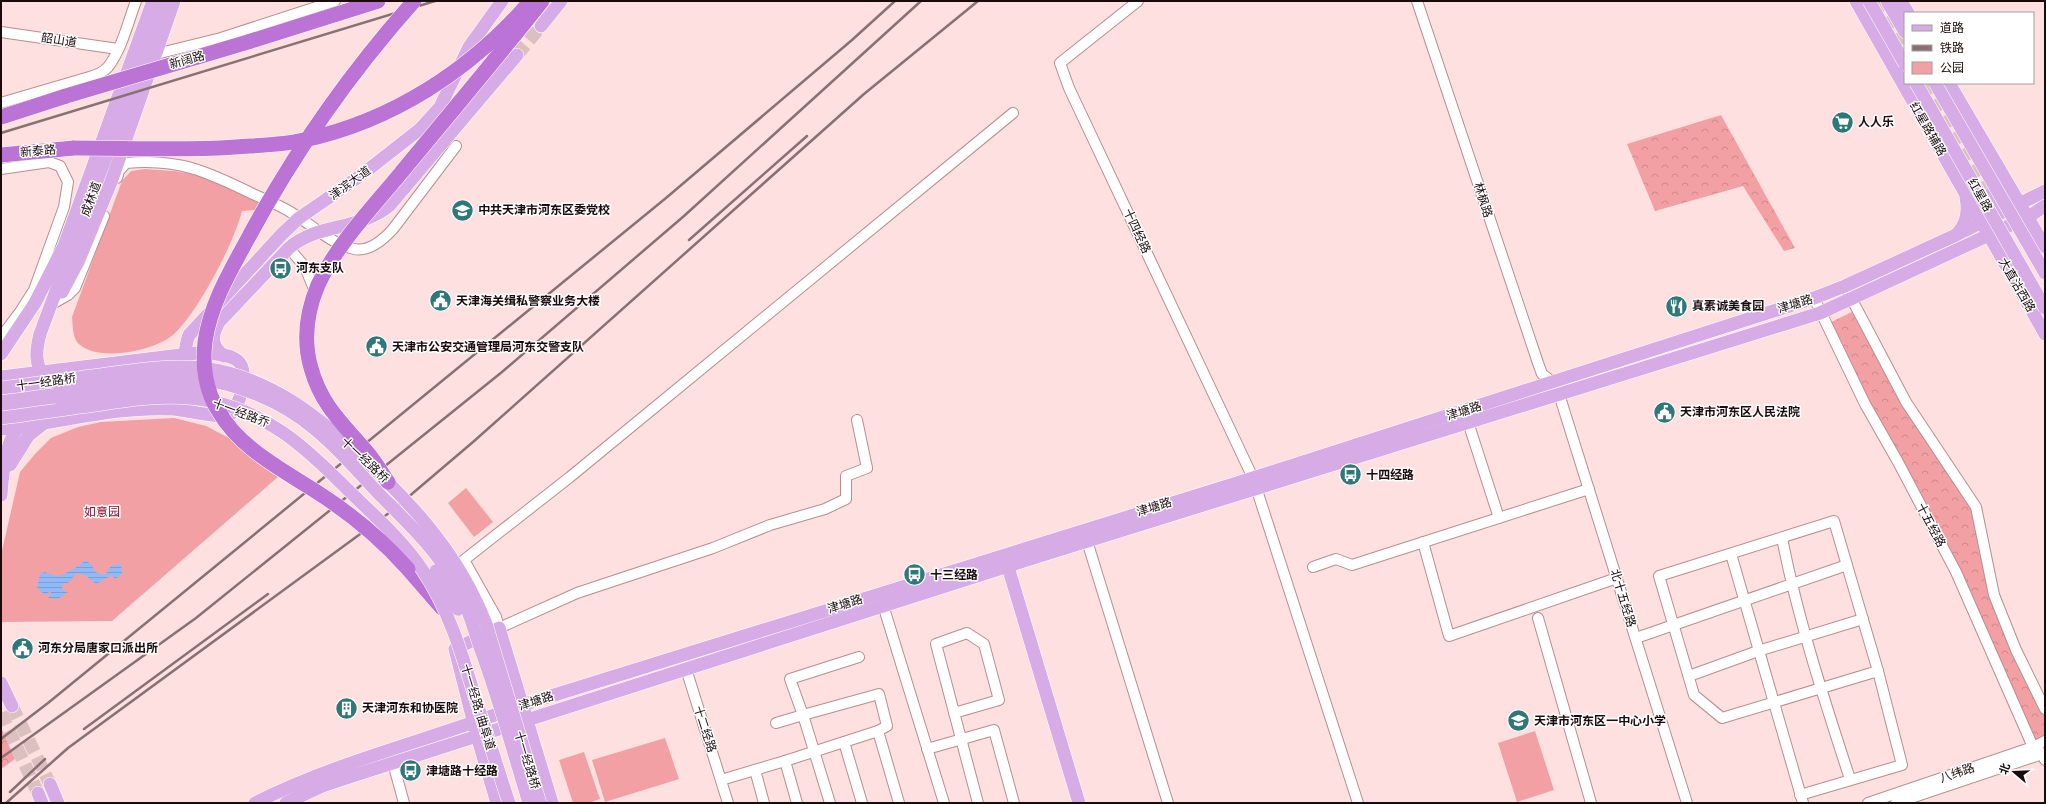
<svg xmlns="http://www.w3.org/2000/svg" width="2046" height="804" viewBox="0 0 2046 804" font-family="'Roboto Condensed','Noto Sans SC',sans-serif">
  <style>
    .green { fill: #f3a0a4 }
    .forest { fill: url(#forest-crowns) }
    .water { fill: url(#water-rules) }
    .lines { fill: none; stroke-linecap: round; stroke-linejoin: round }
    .major-tunnel { stroke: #dcc0c0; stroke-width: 13; stroke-dasharray: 13 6; stroke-linecap: butt }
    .minor-casing { stroke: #ba8d8e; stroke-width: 12 }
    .major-casing { stroke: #fff; stroke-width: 14 }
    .highway-casing { stroke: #fff; stroke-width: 16 }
    .minor { stroke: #fff; stroke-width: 10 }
    .major { stroke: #d7abe6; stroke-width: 13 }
    .highway { stroke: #bc73d6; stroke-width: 15 }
    .rail { stroke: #887172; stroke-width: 2.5 }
    .major-bridge-casing { stroke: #fff; stroke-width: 14; stroke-linecap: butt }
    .highway-bridge-casing { stroke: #fff; stroke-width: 16; stroke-linecap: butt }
    .major-bridge { stroke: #d7abe6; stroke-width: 13 }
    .highway-bridge { stroke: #bc73d6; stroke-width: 15 }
    .labels { text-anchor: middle; stroke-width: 3; stroke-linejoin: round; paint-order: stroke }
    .street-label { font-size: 12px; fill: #1a0a0b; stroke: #fff }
    .poi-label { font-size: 12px; font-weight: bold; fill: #1a0a0b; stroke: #fff; text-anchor: start }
    .park-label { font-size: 12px; fill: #8c122c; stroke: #fff }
  </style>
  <defs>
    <pattern id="forest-crowns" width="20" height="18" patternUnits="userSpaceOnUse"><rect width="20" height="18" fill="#f3a0a4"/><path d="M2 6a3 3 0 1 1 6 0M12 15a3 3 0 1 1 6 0" fill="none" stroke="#d0888c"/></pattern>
    <pattern id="water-rules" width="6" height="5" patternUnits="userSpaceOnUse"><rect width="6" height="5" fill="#8fbaf7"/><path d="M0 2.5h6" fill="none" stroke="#7b9fd2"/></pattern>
  </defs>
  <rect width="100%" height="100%" fill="#fee0e0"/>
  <!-- green -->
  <g class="green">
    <path d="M 145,169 L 174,171 L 203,176 L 259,203 L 255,210 L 242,211 C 234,243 199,310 175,333 C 157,351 100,362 80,345 C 72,339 73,326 72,317 L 122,181 L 131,171 Z"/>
    <path d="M 174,418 L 206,426 L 229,438 L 279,476 L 112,621 L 1,622 L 1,555 L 20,472 L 35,454 L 51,438 L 78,427 L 101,422 Z"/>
    <path d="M 466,488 L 493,522 L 474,537 L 448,503 Z"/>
    <path d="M 1535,731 L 1554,790 L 1517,802 L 1498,743 Z"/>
    <path d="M 665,738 L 679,779 L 605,802 L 592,760 Z"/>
    <path d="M 584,752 L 600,799 L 589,803 L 573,803 L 559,760 Z"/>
  </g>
  <!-- forest -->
  <g class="forest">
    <path d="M 1721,115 L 1795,248 L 1784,251 L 1743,186 L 1655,211 L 1627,144 Z"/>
    <path d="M 1852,312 L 1903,405 L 1972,508 L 1992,596 L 2045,715 L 2045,738 L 2030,745 L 1943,541 L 1862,396 L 1829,323 Z"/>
    <path d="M 1,728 L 15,759 L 1,769 Z"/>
  </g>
  <!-- water -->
  <path class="water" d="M 85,560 L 92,565 L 95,572 L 105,575 L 111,566 L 121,564 L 122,574 L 115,579 L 112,575 L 96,584 L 85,575 L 77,573 L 68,583 L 63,583 L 62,590 L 68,592 L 58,599 L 48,598 L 51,594 L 50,590 L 47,595 L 44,594 L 37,588 L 40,574 L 45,572 C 61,579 61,575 75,568 C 79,565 82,564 85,560 Z"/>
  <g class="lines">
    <!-- major-tunnel -->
    <g class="major-tunnel">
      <path d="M 1876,1 L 1905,49"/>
      <path d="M 517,55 L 541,26"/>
      <path d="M 1925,83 L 1990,194"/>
      <path d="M 12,706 L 50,784"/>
      <path d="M 1,713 L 38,793"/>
    </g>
    <defs>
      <g id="minor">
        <path d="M 1138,1 L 1060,63 L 1069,88 L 1253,478 L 1358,803"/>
        <path d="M 1417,1 L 1538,363 L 1542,374 L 1553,382 L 1559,394 L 1687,803"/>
        <path d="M 1,32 L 118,49"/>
        <path d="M 156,54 L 221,38 L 335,1"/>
        <path d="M 1,103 L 86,78 C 94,76 103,73 108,67 C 122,49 128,22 136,1"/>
        <path d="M 1,169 L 49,162 L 60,166 L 68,182 L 64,207 L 34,290 L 20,312 L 1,337"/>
        <path d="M 117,178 L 119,171 L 126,163 C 179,158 208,172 253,194 C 266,200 280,205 292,213 C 311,224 331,244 354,249 C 369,252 384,239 393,229 L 456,146"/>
        <path d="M 289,248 L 305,267 L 316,294"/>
        <path d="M 1849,294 L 1906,402 L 1976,507 L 1994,595 L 2016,650 L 2045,709"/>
        <path d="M 1814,298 L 1865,404 L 1898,462 L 1956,572 L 2033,747 L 2042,754 L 2045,760"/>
        <path d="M 52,304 L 68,295 L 75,288 L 104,216"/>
        <path d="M 857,420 L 867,468 L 846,476 L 846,499 L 825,509 L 770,525 L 713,548 L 577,593 L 499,628 L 496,617 L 464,560 L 570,477 L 1013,113"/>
        <path d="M 1468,422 L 1499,518"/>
        <path d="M 1834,521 L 1878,671 L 1722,718 L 1694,695 L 1659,576 Z"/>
        <path d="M 1782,538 C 1798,620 1824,699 1850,779"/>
        <path d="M 1087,541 L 1168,803"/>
        <path d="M 1423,542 L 1449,636 L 1617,578"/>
        <path d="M 1731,554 L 1803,803"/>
        <path d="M 1313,567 L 1336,559 L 1352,565 L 1589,489"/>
        <path d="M 883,605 L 944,803"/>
        <path d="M 1538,618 L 1591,803"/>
        <path d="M 1636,638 L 1847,565"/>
        <path d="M 682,656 L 728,803"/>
        <path d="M 1689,676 L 1758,651 L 1863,619"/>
        <path d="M 954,713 L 999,700 L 984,644 L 967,633 L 936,644 C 950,697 964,750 978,803"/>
        <path d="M 776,723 L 803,715 L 790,679 L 859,657"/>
        <path d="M 844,742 L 862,803"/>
        <path d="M 927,749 L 994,730 L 1014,803"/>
        <path d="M 393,763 L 404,803"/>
        <path d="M 755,770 L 764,803"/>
        <path d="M 721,780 L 785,761"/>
        <path d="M 1800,795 L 1902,765 L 1878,671"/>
        <path d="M 797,803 L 785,761 L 878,731 L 899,803"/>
        <path d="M 830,803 L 803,715 L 879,694 L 887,726 L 878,731"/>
        <path d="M 1868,803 L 2033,747 L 2045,741"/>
        <path d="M 1896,803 L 2045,753"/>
      </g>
      <g id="major">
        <path d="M 1856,1 L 2045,334"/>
        <path d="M 1887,1 L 1905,32"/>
        <path d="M 1901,1 L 1908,13"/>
        <path d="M 541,26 L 561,1"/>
        <path d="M 1949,83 L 2045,247"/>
        <path d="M 1990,194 L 2008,210"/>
        <path d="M 1956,235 C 1966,225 1969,212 1966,198"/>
        <path d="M 62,292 L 78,262 L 111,182 L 174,1"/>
        <path d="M 1,354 L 35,303 L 64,246 L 153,1"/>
        <path d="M 224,356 C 211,346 211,336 219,322 L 289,248 C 317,223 358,231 389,206 L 517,55"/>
        <path d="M 1,377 L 197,353 C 209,353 228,353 238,361 C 250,371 240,411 227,416 C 220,418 185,410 173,409 C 115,406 59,423 1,429"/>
        <path d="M 45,378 C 34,364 36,350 40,334 L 164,1"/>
        <path d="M 1,398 L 60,390"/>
        <path d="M 1,407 L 47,401"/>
        <path d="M 187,411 C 187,390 181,354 189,335 L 282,234 L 299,218 L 360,176 L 420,129 L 440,107 L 469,47 L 502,1"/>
        <path d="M 10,465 L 28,436 L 43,424"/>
        <path d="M 1,495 C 3,466 6,432 31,413 C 40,407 50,403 60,399"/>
        <path d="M 1005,557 L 1079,803"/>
        <path d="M 1,683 L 12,706"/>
        <path d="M 50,784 L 58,803"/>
        <path d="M 38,793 L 42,803"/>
        <path d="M 255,803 C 340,760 434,739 522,705 L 1253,478 L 1814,298 L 1845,286 L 1956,235 L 2045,191"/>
        <path d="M 286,803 L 322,786 L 349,777 L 1033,558 L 1820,313 L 2028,217 L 2045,206"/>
        <path d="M 497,803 L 477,736 L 455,649 L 499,628 L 552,803"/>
      </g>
      <g id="highway">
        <path d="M 248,42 L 378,1"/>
        <path d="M 1,117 L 66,96"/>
        <path d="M 1,155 L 74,148"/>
        <path d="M 408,569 L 442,608"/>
      </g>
    </defs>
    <!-- minor casing -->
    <use href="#minor" class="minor-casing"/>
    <!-- major casing -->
    <use href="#major" class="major-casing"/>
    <!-- highway casing -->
    <use href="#highway" class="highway-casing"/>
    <!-- minor -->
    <use href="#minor" class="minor"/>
    <!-- major -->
    <use href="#major" class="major"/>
    <!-- highway -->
    <use href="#highway" class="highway"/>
    <!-- rail -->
    <g class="rail">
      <path d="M 1,133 L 435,1"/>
      <path d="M 689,240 L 807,136"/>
      <path d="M 84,729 L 268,594"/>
      <path d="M 1,739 L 48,703 L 666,198 L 852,40 L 895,1"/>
      <path d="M 1,758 L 196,618 L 502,372 L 684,216 L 921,1"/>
      <path d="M 10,792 L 45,759"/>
      <path d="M 6,803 L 68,748 L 393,510 L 473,442 L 864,94 L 978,1"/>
    </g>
    <defs>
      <g id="major-bridge">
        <path d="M 1869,1 L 1905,64"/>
        <path d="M 1916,83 L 2045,308"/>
        <path d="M 1935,83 L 2045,273"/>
        <path d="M 1,388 C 34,384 67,379 100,375 C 134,370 168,365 202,368 C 268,376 316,415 363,458 C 416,508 459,555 486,624 L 540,803"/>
        <path d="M 60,390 C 102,384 146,373 188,377 C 234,382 282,400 317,431 C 340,450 359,473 380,495 C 408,523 438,551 457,587 C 468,605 473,627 480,647 C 499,698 513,751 529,803"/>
        <path d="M 60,399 C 108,393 154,382 203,388"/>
        <path d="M 1,418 C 33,414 64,409 96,405 C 133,399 173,393 210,401 C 267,413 303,445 343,485 C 370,512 402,539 423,571 C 448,608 461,651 474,694 C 486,730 497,767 509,803"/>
        <path d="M 436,571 L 458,609"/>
      </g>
      <g id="highway-bridge">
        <path d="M 66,96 L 248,42"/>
        <path d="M 74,148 C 133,148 191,151 250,146 C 268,145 287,144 304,140 C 392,121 469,71 528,4"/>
        <path d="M 388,482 C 381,472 375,461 367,452 C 343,424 321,405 311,368 C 303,340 307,311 318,285 C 337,244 372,208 400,174 C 448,116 496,59 542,1"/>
        <path d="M 408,569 C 383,541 355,517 323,496 C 287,472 242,451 219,412 C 206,392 202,366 205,342 C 210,306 229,273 246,242 C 293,154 348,75 414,1"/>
      </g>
    </defs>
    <!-- major-bridge casing -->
    <use href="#major-bridge" class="major-bridge-casing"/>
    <!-- highway-bridge casing -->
    <use href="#highway-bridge" class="highway-bridge-casing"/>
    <!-- major-bridge -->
    <use href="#major-bridge" class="major-bridge"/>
    <!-- highway-bridge -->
    <use href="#highway-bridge" class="highway-bridge"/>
  </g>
  <!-- icons -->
  <defs>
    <symbol id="supermarket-disc" viewBox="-11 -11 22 22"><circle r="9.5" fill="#2e7879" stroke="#fff"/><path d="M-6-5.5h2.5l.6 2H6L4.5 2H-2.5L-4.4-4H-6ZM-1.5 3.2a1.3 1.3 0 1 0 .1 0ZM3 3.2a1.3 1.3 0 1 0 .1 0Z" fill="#fff"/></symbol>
    <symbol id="school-disc" viewBox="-11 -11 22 22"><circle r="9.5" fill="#2e7879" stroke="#fff"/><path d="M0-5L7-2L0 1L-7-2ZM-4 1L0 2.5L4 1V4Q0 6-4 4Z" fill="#fff"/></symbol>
    <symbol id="bus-disc" viewBox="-11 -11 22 22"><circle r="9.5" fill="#2e7879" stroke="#fff"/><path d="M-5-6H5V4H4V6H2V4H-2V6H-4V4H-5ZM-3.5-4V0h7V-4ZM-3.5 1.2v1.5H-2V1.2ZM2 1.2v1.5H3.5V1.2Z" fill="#fff"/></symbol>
    <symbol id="civic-disc" viewBox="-11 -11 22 22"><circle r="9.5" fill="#2e7879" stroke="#fff"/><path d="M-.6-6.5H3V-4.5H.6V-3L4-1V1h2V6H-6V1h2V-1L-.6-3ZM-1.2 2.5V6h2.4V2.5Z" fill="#fff"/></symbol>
    <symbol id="restaurant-disc" viewBox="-11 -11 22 22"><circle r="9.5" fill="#2e7879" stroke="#fff"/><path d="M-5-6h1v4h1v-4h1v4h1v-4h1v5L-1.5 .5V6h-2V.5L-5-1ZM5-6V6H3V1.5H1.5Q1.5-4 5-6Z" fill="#fff"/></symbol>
    <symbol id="building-disc" viewBox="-11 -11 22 22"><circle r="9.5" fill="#2e7879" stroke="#fff"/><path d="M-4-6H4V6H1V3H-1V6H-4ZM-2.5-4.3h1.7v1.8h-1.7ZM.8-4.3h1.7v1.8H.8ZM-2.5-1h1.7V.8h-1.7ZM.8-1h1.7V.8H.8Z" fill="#fff"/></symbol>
  </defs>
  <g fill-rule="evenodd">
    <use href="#supermarket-disc" x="1830" y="110" width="25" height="25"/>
    <use href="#school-disc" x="450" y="198" width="25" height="25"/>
    <use href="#bus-disc" x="268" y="256" width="25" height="25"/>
    <use href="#civic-disc" x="428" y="288" width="25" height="25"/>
    <use href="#restaurant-disc" x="1664" y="294" width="25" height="25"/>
    <use href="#civic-disc" x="364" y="334" width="25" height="25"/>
    <use href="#civic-disc" x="1652" y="400" width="25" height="25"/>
    <use href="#bus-disc" x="1338" y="462" width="25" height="25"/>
    <use href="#bus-disc" x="902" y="562" width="25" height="25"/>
    <use href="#civic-disc" x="10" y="636" width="25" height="25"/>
    <use href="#building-disc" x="334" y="696" width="25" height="25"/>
    <use href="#school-disc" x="1506" y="708" width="25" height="25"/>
    <use href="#bus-disc" x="398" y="758" width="25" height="25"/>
  </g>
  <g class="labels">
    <!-- street labels -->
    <g class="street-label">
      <text transform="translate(59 40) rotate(9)" y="4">韶山道</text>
      <text transform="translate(187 60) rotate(-16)" y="4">新阔路</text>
      <text transform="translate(1928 129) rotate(60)" y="4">红星路辅路</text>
      <text transform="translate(38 151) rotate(-5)" y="4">新泰路</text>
      <text transform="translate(350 183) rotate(-36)" y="4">津滨大道</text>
      <text transform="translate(1980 195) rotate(60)" y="4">红星路</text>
      <text transform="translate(91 199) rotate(-70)" y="4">成林道</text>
      <text transform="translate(1483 200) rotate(72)" y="4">林枫路</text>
      <text transform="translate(1137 231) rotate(65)" y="4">十四经路</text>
      <text transform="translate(2017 285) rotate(60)" y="4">大直沽西路</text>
      <text transform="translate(1795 304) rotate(-17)" y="4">津塘路</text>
      <text transform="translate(46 382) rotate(-8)" y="4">十一经路桥</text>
      <text transform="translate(1464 411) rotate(-18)" y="4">津塘路</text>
      <text transform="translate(241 413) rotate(20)" y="4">十一经路乔</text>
      <text transform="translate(365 460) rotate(43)" y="4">十一经路桥</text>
      <text transform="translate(1154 507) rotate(-17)" y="4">津塘路</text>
      <text transform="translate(1931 525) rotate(62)" y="4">十五经路</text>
      <text transform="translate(1623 598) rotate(73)" y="4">北十五经路</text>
      <text transform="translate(845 604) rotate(-18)" y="4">津塘路</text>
      <text transform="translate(536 701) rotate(-18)" y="4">津塘路</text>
      <text transform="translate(478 707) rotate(73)" y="4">十一经路; 曲阜道</text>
      <text transform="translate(705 729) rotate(72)" y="4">十二经路</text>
      <text transform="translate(527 760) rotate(73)" y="4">十一经路桥</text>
      <text transform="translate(1957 773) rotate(-19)" y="4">八纬路</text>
    </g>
    <!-- poi labels -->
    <g class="poi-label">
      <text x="1858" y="126">人人乐</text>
      <text x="478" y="214">中共天津市河东区委党校</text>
      <text x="296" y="272">河东支队</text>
      <text x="456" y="305">天津海关缉私警察业务大楼</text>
      <text x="1692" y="310">真素诚美食园</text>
      <text x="392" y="351">天津市公安交通管理局河东交警支队</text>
      <text x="1680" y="416">天津市河东区人民法院</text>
      <text x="1366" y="479">十四经路</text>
      <text x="930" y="579">十三经路</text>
      <text x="38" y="652">河东分局唐家口派出所</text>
      <text x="362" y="712">天津河东和协医院</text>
      <text x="1534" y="725">天津市河东区一中心小学</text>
      <text x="426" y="775">津塘路十经路</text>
    </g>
    <!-- park labels -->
    <g class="park-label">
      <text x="102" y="516">如意园</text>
    </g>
  </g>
  <!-- border -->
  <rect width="2046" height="804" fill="none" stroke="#1a0a0b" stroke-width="4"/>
  <!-- legend -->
  <rect x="1904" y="12" width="130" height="72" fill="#ffffff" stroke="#a39d9d"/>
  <rect x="1912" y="25" width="20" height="6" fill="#d7abe6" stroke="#a39d9d"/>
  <text x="1940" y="32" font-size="12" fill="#1a0a0b">道路</text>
  <rect x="1912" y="45" width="20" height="6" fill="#887172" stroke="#a39d9d"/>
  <text x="1940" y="52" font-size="12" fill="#1a0a0b">铁路</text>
  <rect x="1912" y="62" width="20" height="12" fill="#f3a0a4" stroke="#a39d9d"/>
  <text x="1940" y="72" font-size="12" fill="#1a0a0b">公园</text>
  <!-- north arrow -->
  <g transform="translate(2014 772) rotate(289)" stroke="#ffffff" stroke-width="3" paint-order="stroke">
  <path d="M0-3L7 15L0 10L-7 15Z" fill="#1a0a0b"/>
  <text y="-6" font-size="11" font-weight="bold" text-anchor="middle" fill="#1a0a0b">北</text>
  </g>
</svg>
